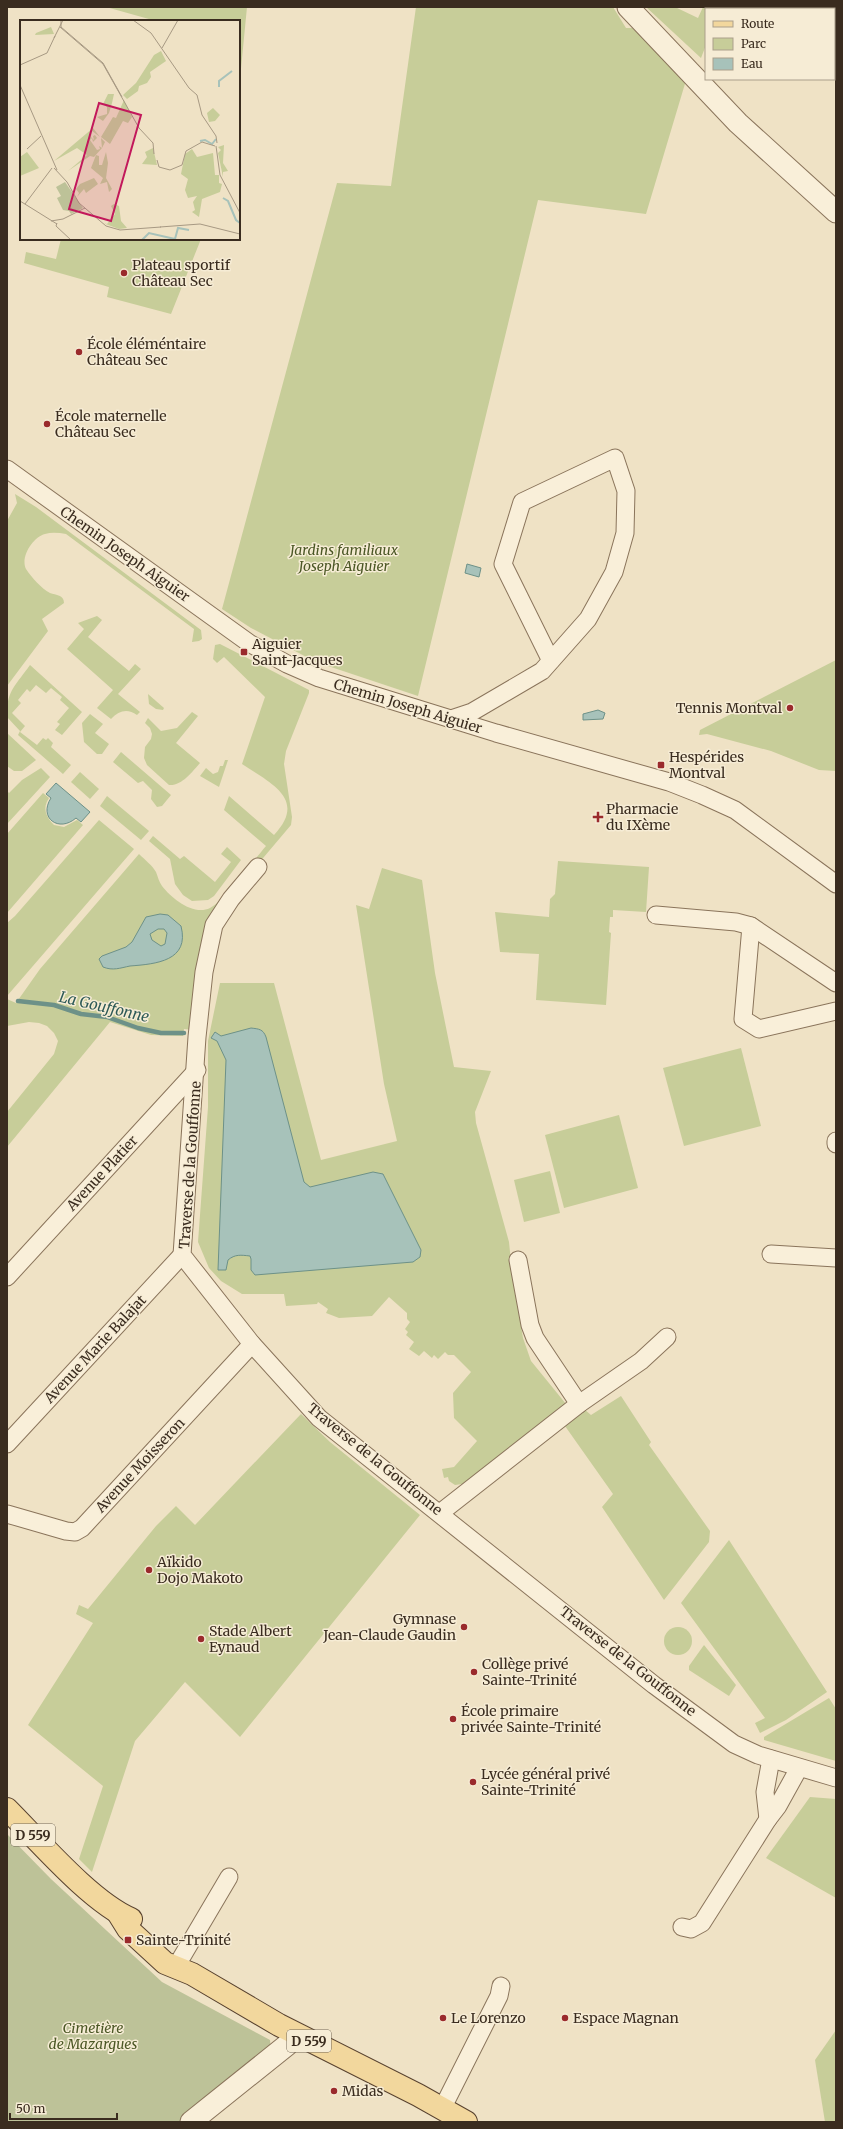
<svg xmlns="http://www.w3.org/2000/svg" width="843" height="2129" viewBox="0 0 843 2129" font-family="Merriweather,serif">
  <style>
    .green { fill: #c7cd99 }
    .cemetery { fill: #bdc298 }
    .water { fill: #a7c2ba; stroke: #6d9188; fill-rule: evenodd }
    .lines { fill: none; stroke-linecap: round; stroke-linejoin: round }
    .stream { stroke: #6d9188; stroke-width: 4.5 }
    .minor-casing { stroke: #8a745b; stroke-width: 19 }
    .tertiary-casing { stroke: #8a745b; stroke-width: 23 }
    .primary-casing { stroke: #58422f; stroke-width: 24 }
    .minor { stroke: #f9efd9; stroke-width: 17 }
    .tertiary { stroke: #f9efd9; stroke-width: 21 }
    .primary { stroke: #f2d79d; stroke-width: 22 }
    .poi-dot { fill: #9a2a2c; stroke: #f6ecd5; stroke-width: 1.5 }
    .labels { text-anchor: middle; stroke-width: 3; stroke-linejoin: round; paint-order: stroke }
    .shield { fill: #f6ecd5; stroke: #726656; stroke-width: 1 }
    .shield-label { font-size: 13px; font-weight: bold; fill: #3a2c1f }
    .poi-label { font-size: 14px; fill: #3a2c1f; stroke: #f6ecd5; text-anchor: start }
    .park-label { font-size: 14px; font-style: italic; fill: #4b5725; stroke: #f6ecd5 }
    .street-label { font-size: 14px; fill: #3a2c1f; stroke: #f6ecd5 }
    .water-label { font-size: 15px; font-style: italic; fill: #2e5a57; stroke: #f6ecd5 }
    .inset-river { fill: none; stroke: #a7c2ba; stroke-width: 2 }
    .inset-road { fill: none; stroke: #a79983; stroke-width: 1 }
    .view { fill: #c2185b; fill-opacity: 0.15; stroke: #c2185b; stroke-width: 2 }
    .inset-edge { fill: none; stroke: #3a2c1f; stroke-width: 2 }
  </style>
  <rect width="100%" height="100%" fill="#efe2c5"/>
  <!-- green -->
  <g class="green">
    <path d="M 106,7 L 247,7 L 239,89 L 239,21 L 156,21 Z"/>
    <path d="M 416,7 L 613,7 L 626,28 L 632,28 L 687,77 L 646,214 L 538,200 L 418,696 L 316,662 L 251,628 L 222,609 L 337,183 L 391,186 Z"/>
    <path d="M 646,7 L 675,7 L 698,18 L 703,7 L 722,7 L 721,9 L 706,9 L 706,45 L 701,58 Z"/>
    <path d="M 61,239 L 201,239 L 171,314 L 107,297 L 109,287 L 24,263 L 26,252 L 56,259 Z"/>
    <path d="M 15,494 L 36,507 L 201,630 L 202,639 L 199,641 L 192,642 L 194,629 L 66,534 C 59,533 52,532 45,534 C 33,537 20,557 26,569 C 32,578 41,588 50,593 C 56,595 64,595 64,603 L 42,619 L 48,631 L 7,686 L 7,521 L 17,503 Z"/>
    <path d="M 97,616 L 102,620 L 88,637 L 129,671 L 135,664 L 141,669 L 118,694 L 140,712 L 137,715 C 127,708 119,711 111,719 L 97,708 L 113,690 L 67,649 L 84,629 L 78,623 Z"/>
    <path d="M 220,644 L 309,690 L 309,693 L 286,751 L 284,764 L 292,817 L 291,825 L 226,902 L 194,1030 L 184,1029 L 183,1036 L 151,1035 L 110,1022 L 7,1147 L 7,1112 L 54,1054 L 58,1041 L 54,1033 L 47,1026 L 39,1023 L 29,1022 L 7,1026 L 7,999 L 16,1003 L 40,969 L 139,854 C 145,860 152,865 156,872 C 158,877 159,882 162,886 C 172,899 194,916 210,908 C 226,900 253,861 266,846 L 224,810 L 229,796 L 274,835 C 308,799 270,783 242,764 L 265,697 L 224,657 L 217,663 L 213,659 L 215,645 Z"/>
    <path d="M 836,660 L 836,771 L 819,770 L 771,751 L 707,734 L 699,735 L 700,730 Z"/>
    <path d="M 30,665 L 82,712 L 62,735 L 55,730 L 60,724 L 57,722 L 69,708 L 60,700 L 62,697 L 51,688 L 46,693 L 36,685 L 30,692 L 27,689 L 18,700 L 21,703 L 12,713 L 25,726 L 20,732 L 37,745 L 43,738 L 46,740 L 48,738 L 53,743 L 51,747 L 71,765 L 63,774 L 18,735 L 20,731 L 7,717 C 6,691 16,685 30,665 Z"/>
    <path d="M 148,694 L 164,708 L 163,710 L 156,709 L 149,704 Z"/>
    <path d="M 192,712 L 198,716 L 176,743 L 200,763 C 192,772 182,786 169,785 L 147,765 L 144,758 L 145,747 L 151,739 L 152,734 L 150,728 L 145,723 L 148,718 L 161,731 L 177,728 Z"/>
    <path d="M 90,714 L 103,724 L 95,733 L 109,744 L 102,754 L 97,754 L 84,742 L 82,723 Z"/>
    <path d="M 7,733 L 36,760 L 22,771 L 14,771 L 7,766 Z"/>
    <path d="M 121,752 L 171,795 L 162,806 L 157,807 L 151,799 L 152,790 L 143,781 L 138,783 L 113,762 Z"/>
    <path d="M 230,754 L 219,787 L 200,776 L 206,768 L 213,774 L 218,772 L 220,766 L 223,766 L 225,760 L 228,760 Z"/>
    <path d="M 41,768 L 50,777 L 7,824 L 7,791 L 9,793 L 22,780 Z"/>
    <path d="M 80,772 L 99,789 L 90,799 L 71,782 Z"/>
    <path d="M 43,793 L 49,798 C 42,808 46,817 54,825 L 64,827 L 77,820 L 83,825 L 7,913 L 7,834 Z"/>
    <path d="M 107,796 L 149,831 L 141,840 L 100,806 Z"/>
    <path d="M 99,820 L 134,849 L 7,996 L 7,923 L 15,916 Z"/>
    <path d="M 153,836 L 180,859 L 184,856 L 215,882 L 231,862 L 221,854 L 227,847 L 241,860 L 214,896 L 208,900 L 192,901 L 183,895 L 175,884 L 170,859 L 149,841 Z"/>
    <path d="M 558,861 L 649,867 L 646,912 L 613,910 L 613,917 L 610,917 L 609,932 L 611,933 L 606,1005 L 536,1000 L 539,954 L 500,952 L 495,912 L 549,917 L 550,899 L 555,894 Z"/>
    <path d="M 382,868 L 422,880 L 435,973 L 454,1067 L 491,1071 L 475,1112 L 476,1123 L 509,1242 L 512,1272 L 523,1338 L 531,1361 L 566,1404 L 462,1487 L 462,1484 L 455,1485 L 449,1481 L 448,1477 L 444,1478 L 442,1469 L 454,1467 L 477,1441 L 454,1418 L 453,1393 L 471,1372 L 454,1355 L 448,1355 L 445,1352 L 438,1359 L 434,1355 L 432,1358 L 424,1351 L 419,1356 L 409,1349 L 414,1342 L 406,1335 L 408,1332 L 405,1329 L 410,1322 L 407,1319 L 407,1313 L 389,1297 L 372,1316 L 339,1318 L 326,1313 L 328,1309 L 318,1302 L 317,1304 L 286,1306 L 284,1294 L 242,1294 L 221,1281 L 209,1268 L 198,1242 L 208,1107 L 208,1041 L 220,983 L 274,983 L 321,1160 L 397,1141 L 384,1084 L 356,905 L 369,909 Z"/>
    <path d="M 741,1048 L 761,1126 L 684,1146 L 663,1068 Z"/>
    <path d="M 619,1115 L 638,1188 L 564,1208 L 545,1135 Z"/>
    <path d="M 550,1171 L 560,1213 L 524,1222 L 514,1180 Z"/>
    <path d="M 621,1396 L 651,1442 L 649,1445 L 710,1531 L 709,1542 L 664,1600 L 602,1507 L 613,1494 L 565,1426 L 460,1507 L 584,1409 L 591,1415 Z"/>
    <path d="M 301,1414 L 330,1442 L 420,1515 L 240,1737 L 185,1682 L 135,1741 L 92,1872 L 79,1859 L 103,1786 L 28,1725 L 93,1623 L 76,1614 L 79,1605 L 88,1609 L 156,1526 L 176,1506 L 195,1525 Z"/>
    <path d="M 729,1540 L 827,1692 L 786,1720 L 760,1733 L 755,1723 L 765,1718 L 681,1603 Z"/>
    <circle cx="678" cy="1641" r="14"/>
    <path d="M 704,1645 L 736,1685 L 729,1696 L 689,1670 L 689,1666 Z"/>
    <path d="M 829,1698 L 836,1709 L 836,1761 L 764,1740 L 764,1737 Z"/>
    <path d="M 810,1797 L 836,1799 L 836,1898 L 766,1858 Z"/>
    <path d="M 836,2030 L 836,2122 L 825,2122 L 815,2060 Z"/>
  </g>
  <!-- cemetery -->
  <path class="cemetery" d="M 7,1834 L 51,1879 L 162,1982 L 270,2040 L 271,2051 L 181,2122 L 7,2122 Z"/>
  <!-- water -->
  <g class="water">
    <path d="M 467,564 L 481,568 L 479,577 L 465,573 Z"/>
    <path d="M 598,710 L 605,713 L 603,719 L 583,720 L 583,714 Z"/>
    <path d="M 56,783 L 90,812 L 81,822 L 76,818 C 59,833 38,818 51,798 L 46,794 Z"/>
    <path d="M 160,914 L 168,915 L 181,926 C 190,961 156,964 130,966 C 120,968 113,971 103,967 L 99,959 L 102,956 L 126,947 L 132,942 L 146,917 ZM 158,929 L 164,929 L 167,933 L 165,944 L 161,946 L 152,940 L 150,934 Z"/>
    <path d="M 251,1028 C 259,1029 263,1029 266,1037 L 304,1182 L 310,1187 L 373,1172 L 383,1174 L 421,1250 L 420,1257 L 413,1262 L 255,1275 L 251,1270 L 251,1259 L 250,1256 C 241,1255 235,1254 228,1260 L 226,1270 L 218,1270 L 226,1060 L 217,1041 L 211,1038 L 215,1032 L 221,1036 Z"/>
  </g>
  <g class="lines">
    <!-- stream -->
    <path class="stream" d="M 18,1001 L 54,1005 L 81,1014 L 107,1017 L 138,1028 L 161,1033 L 184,1033"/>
    <defs>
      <g id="minor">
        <path d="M 7,469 L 249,643 L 287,664 L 319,678 L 496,733 L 669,782 L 702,795 L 735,810 L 836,884"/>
        <path d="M 451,719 L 472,712 L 542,671 L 588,619 L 614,572 L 625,533 L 626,491 L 615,458 L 522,502 L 503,564 L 551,661"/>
        <path d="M 258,867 L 231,899 L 214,925 L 204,972 L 197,1037 L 182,1255 L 252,1344 L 319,1418 L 654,1685 L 734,1744 L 758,1755 L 836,1778"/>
        <path d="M 656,915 L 736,922 L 751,926 L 836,983"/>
        <path d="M 751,926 L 743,1019 L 759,1029 L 836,1011"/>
        <path d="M 836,1144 L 836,1141"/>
        <path d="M 771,1254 L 836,1258"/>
        <path d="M 518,1260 L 530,1325 L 535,1338 L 579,1404"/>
        <path d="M 7,1277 L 197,1070"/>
        <path d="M 7,1444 L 182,1255"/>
        <path d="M 440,1513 L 579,1404 L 641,1361 L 667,1337"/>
        <path d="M 7,1514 L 66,1531 L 75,1532 L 82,1528 L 252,1344"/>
        <path d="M 771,1759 L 765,1792 L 768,1819 L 778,1806 L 799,1768"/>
        <path d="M 682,1927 L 691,1929 L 702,1923 L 768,1819"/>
        <path d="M 180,1960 L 229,1877"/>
        <path d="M 442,2109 L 499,1996 L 501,1986"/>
      </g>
      <g id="tertiary">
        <path d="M 628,7 L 738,123 L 836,212"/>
        <path d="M 191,2122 L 287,2045 L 295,2034"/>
      </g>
      <g id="primary">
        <path d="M 7,1809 C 39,1841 91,1902 131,1919"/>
        <path d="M 118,1913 L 128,1929 L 165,1963 L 192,1974 L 279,2025 L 418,2095 L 466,2122"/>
      </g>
    </defs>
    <!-- minor casing -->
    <use href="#minor" class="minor-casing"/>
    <!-- tertiary casing -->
    <use href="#tertiary" class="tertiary-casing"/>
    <!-- primary casing -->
    <use href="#primary" class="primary-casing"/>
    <!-- minor -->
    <use href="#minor" class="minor"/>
    <!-- tertiary -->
    <use href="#tertiary" class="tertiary"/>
    <!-- primary -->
    <use href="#primary" class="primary"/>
  </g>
  <!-- markers -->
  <g class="poi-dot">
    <circle cx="124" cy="273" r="4"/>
    <circle cx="79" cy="352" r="4"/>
    <circle cx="47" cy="424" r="4"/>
    <rect x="240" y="648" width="8" height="8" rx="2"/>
    <circle cx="790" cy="708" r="4"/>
    <rect x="657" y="761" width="8" height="8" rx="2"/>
    <path d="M596 811h4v4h4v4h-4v4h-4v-4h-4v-4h4z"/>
    <circle cx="149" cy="1570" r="4"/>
    <circle cx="464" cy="1627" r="4"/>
    <circle cx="201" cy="1639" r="4"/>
    <circle cx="474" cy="1672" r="4"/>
    <circle cx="453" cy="1719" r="4"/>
    <circle cx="473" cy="1782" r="4"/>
    <rect x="124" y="1936" width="8" height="8" rx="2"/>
    <circle cx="443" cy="2018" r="4"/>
    <circle cx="565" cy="2018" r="4"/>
    <circle cx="334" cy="2091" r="4"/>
  </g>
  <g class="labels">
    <!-- shield labels -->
    <g class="shield">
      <rect x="11" y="1824" width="44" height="22" rx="3"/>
      <rect x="287" y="2030" width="44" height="22" rx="3"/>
    </g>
    <g class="shield-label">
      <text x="33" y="1840">D 559</text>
      <text x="309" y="2046">D 559</text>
    </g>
    <!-- poi labels -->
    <g class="poi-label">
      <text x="132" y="270">Plateau sportif<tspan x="132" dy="16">Château Sec</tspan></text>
      <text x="87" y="349">École éléméntaire<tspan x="87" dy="16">Château Sec</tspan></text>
      <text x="55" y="421">École maternelle<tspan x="55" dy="16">Château Sec</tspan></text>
      <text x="252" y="649">Aiguier<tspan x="252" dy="16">Saint-Jacques</tspan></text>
      <text x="782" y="713" text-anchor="end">Tennis Montval</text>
      <text x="669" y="762">Hespérides<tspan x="669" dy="16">Montval</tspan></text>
      <text x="606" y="814">Pharmacie<tspan x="606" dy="16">du IXème</tspan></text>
      <text x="157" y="1567">Aïkido<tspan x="157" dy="16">Dojo Makoto</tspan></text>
      <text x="456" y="1624" text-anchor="end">Gymnase<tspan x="456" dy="16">Jean-Claude Gaudin</tspan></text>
      <text x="209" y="1636">Stade Albert<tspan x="209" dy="16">Eynaud</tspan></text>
      <text x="482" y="1669">Collège privé<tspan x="482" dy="16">Sainte-Trinité</tspan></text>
      <text x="461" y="1716">École primaire<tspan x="461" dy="16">privée Sainte-Trinité</tspan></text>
      <text x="481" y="1779">Lycée général privé<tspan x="481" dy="16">Sainte-Trinité</tspan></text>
      <text x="136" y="1945">Sainte-Trinité</text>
      <text x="451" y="2023">Le Lorenzo</text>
      <text x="573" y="2023">Espace Magnan</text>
      <text x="342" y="2096">Midas</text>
    </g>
    <!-- park labels -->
    <g class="park-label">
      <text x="344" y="555">Jardins familiaux<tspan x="344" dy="16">Joseph Aiguier</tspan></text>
      <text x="93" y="2033">Cimetière<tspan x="93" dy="16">de Mazargues</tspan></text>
    </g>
    <!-- street labels -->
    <g class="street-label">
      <text transform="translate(125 554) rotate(35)" y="5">Chemin Joseph Aiguier</text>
      <text transform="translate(408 706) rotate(17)" y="5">Chemin Joseph Aiguier</text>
      <text transform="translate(190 1165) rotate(-86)" y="5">Traverse de la Gouffonne</text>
      <text transform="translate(102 1173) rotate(-47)" y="5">Avenue Platier</text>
      <text transform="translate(95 1349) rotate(-47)" y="5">Avenue Marie Balajat</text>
      <text transform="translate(375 1459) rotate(39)" y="5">Traverse de la Gouffonne</text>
      <text transform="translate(140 1465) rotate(-47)" y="5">Avenue Moisseron</text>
      <text transform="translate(628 1661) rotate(38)" y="5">Traverse de la Gouffonne</text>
    </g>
    <!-- water labels -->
    <g class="water-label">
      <text transform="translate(104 1007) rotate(13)" y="5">La Gouffonne</text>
    </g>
  </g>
  <!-- overview -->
  <g transform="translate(20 20)">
    <rect width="220" height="220" fill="#efe2c5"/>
    <path d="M 31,7 L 34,14 L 15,15 L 16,13 ZM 141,31 L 146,41 L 130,52 L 131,57 L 127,63 L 119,66 L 118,71 L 107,79 L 103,75 L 116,63 L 134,35 ZM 88,74 L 94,74 L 92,83 L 89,93 L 83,101 L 77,97 L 87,94 L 87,87 L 83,84 ZM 104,80 L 112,97 L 108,103 L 103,101 L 90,124 L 81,117 L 93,97 L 96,98 ZM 193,88 L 200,95 L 195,101 L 189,102 L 187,93 ZM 73,108 L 80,117 L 72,111 L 71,117 L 74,120 L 73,116 L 75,115 L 77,118 L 73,122 L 72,118 L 70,120 L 77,130 L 80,129 L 79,126 L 82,128 L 81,118 L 85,122 L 82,128 L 74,137 L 70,136 L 48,151 L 67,135 L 57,128 L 34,141 ZM 204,125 L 203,143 L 208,151 L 203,152 L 203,157 L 198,133 L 201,130 L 198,127 ZM 133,128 L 137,145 L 122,144 L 127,137 L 125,132 ZM 172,129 L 177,137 L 193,133 L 195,155 L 199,155 L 199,163 L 202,164 L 200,172 L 182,179 L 179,197 L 172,192 L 175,190 L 173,182 L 177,176 L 168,178 L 165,170 L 168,159 L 161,154 L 165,134 ZM 7,132 L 19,148 L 0,156 L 0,137 ZM 86,132 L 88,143 L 86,158 L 92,169 L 89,172 L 87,162 L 80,164 L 83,158 L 71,148 L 76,135 L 79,136 L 79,145 L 82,145 ZM 74,158 L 78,164 L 66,173 L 64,169 L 57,177 L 59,173 L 56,169 L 60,164 ZM 94,184 L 99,186 L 101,201 L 107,208 L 99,209 L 83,203 L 87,204 L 95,194 L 91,186 Z" fill="#c7cd99"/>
    <path d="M 45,162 L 63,188 L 51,194 L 49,191 L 43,190 L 37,178 L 41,176 L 36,167 Z" fill="#bdc298"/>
    <path class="inset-river" d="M 199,67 L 199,61 L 212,51M 180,121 L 185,120 L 192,124 L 196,119M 203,178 L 208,181 L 216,200 L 220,203M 122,220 L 129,213 L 155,219 L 158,208 L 169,210"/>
    <path class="inset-road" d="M 41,0 L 41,7 L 83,43 L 102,77M 113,0 L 131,13 L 169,68 L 177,75M 40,7 L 83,44 L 119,108 L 133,123 L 134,134M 34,18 L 43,0M 142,28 L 158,0M 0,45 L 27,33 L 35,16M 0,65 L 37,150M 177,75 L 182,95 L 196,116 L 197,123M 196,126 L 200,155 L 220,193M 7,129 L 21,116M 137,140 L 139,147 L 150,150 L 162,145 L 166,131 L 182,122 L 195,126M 34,148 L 47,162 L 59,183 L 86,206 L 100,210 L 141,207M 0,181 L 37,204M 5,184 L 32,148M 31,201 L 43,199 L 65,188M 37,203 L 36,206 L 51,220M 140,207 L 180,204 L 220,214"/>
    <path class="view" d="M 79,83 L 121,95 L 91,201 L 49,189 Z"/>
    <rect width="220" height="220" class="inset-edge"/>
  </g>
  <!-- border -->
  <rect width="843" height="2129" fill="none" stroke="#3a2c1f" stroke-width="16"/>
  <!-- legend -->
  <rect x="705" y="8" width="130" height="72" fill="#f6ecd5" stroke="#ab9f8c"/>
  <rect x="713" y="21" width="20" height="6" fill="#f2d79d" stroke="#ab9f8c"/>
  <text x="741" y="28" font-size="12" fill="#3a2c1f">Route</text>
  <rect x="713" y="38" width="20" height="12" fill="#c7cd99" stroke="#ab9f8c"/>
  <text x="741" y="48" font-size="12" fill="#3a2c1f">Parc</text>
  <rect x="713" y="58" width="20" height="12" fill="#a7c2ba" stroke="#ab9f8c"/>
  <text x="741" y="68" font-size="12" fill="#3a2c1f">Eau</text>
  <!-- scale -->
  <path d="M10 2113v6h107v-6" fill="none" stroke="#3a2c1f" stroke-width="2"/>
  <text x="16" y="2113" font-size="12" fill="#3a2c1f" stroke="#f6ecd5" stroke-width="3" paint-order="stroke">50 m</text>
</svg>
